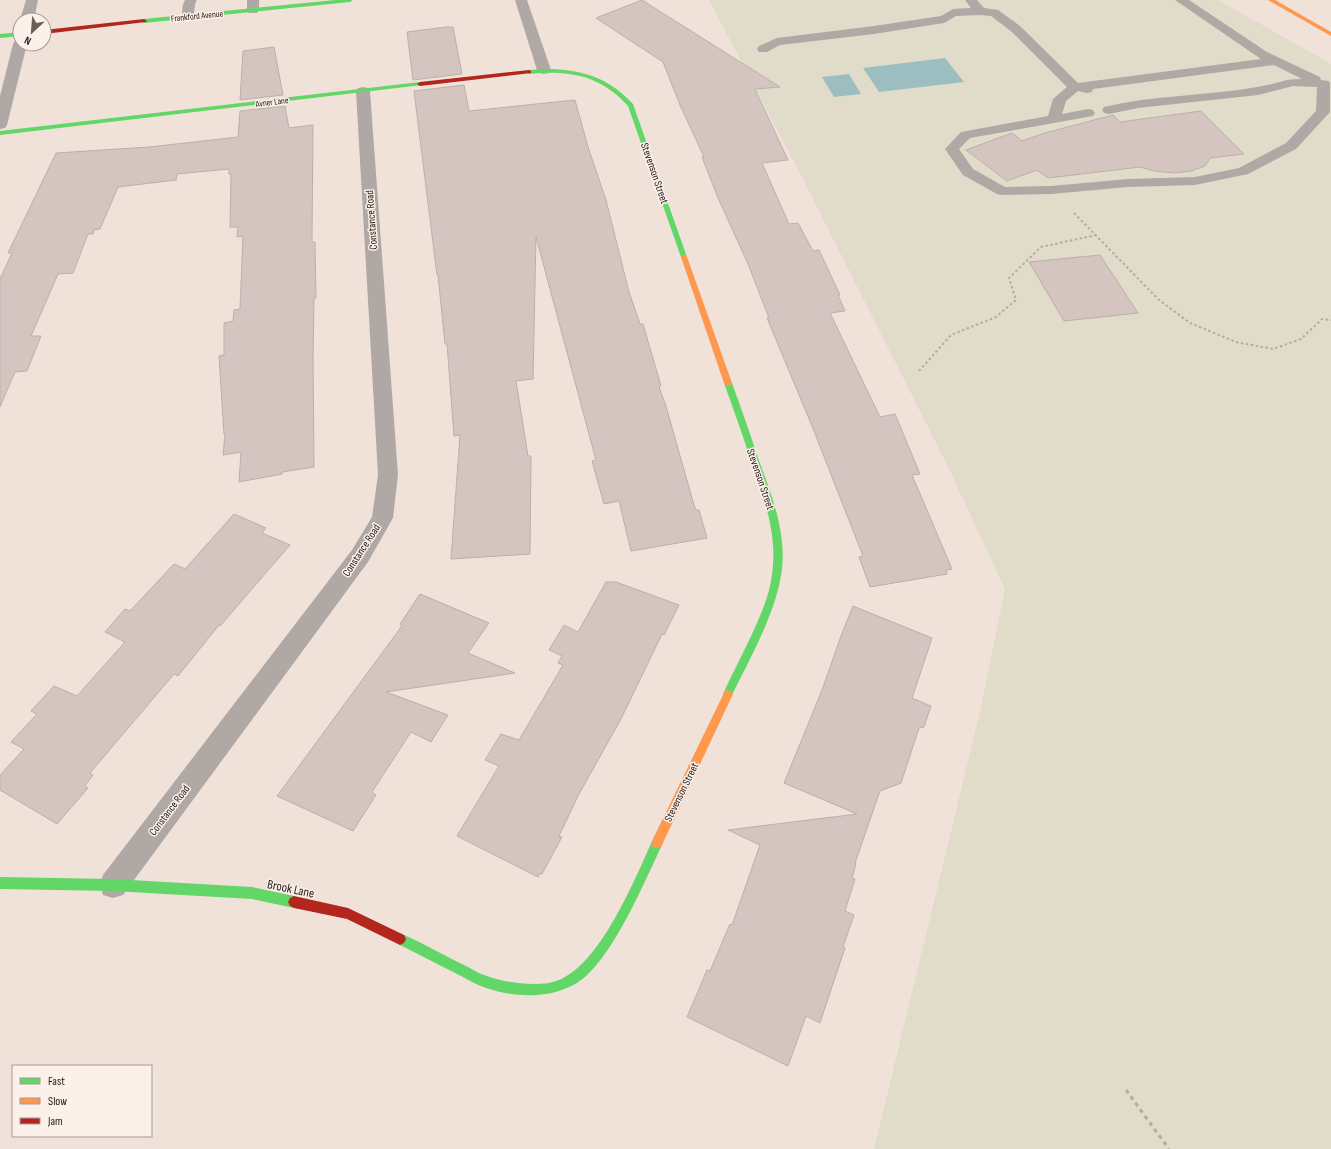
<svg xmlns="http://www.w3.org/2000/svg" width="1331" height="1149" viewBox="0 0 1331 1149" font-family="'Sofia Sans Condensed',sans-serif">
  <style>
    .green { fill: #e0dcc9 }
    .water { fill: #9dbec1 }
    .building { fill: #d4c5c0; stroke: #bcafab }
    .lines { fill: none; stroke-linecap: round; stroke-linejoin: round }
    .path-far1 { stroke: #b3aba6; stroke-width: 2; stroke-dasharray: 2.5 2.5; stroke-linecap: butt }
    .path { stroke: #b3aba6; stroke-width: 3; stroke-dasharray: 4 4; stroke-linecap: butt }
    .lane { fill: #afa8a5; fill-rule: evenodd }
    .street { fill: #afa8a5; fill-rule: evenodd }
    .fast { fill: #63d668; fill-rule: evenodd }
    .slow { fill: #ff974d; fill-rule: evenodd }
    .jam { fill: #b3261e; fill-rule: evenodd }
    .labels { text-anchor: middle; stroke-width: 3; stroke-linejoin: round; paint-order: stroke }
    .far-street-label { font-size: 9px; fill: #221912; stroke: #fcf1ea }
    .street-label { font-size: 11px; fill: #221912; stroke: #fcf1ea }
    .near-street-label { font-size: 13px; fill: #221912; stroke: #fcf1ea }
  </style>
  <rect width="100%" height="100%" fill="#f0e2d8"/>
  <!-- green -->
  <path class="green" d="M 709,0 L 1218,0 L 1331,64 L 1331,1149 L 874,1149 L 980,712 L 1005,589 L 950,471 L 804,181 Z"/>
  <!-- water -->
  <g class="water">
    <path d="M 945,58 L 964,82 L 879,92 L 863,68 Z"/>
    <path d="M 849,74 L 861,94 L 834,97 L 822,77 Z"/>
  </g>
  <!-- building -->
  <g class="building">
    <path d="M 642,0 L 780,87 L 755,89 L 788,160 L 762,163 L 789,224 L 798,223 L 813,251 L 819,250 L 840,295 L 838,295 L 845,311 L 830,313 L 880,417 L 895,414 L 920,474 L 912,475 L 952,569 L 946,570 L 947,574 L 870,587 L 859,557 L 863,556 L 812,426 L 767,318 L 769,318 L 748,264 L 718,198 L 702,157 L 704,157 L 680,105 L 663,62 L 596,18 Z"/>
    <path d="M 446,27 L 453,27 L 462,74 L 413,80 L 407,32 Z"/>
    <path d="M 274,47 L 283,95 L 240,100 L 243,51 Z"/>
    <path d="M 464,85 L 469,111 L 575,100 L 588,147 L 606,200 L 629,292 L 640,324 L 643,324 L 661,386 L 659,387 L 665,403 L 694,505 L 696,510 L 699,510 L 707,538 L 631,551 L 619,501 L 604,504 L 592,461 L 596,460 L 536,237 L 533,379 L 516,381 L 528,456 L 531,456 L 530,554 L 451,559 L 460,435 L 454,436 L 447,344 L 445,344 L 438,275 L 437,275 L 414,91 Z"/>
    <path d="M 285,106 L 289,128 L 313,125 L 312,238 L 312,242 L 315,242 L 316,298 L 314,298 L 313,358 L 314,467 L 282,472 L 282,474 L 239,482 L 241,452 L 223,455 L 225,434 L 224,434 L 219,356 L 224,355 L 224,323 L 233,321 L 234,310 L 240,309 L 243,236 L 237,237 L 238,227 L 230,227 L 231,174 L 229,174 L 229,169 L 177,174 L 176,180 L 118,187 L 100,229 L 94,230 L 93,234 L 88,234 L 73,273 L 58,274 L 31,336 L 41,336 L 27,371 L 15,372 L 0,407 L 0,279 L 12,253 L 8,253 L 56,153 L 150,147 L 238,137 L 240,111 Z"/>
    <path d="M 1201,111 L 1244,154 L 1210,158 L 1205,166 L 1191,171 L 1175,173 L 1154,171 L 1140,167 L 1048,178 L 1037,170 L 1007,181 L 966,150 L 1012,133 L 1022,141 L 1045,133 L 1113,115 L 1120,122 Z"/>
    <path d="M 1100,255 L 1138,313 L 1064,321 L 1029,262 Z"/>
    <path d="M 234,514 L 266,528 L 262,533 L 290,545 L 220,626 L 219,625 L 178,676 L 174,674 L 90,773 L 93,775 L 85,786 L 88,788 L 57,824 L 0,790 L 0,775 L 24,749 L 11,742 L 37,714 L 31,711 L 54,686 L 77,696 L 125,642 L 105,632 L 125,609 L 130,611 L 174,564 L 185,569 Z"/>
    <path d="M 606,582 L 616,582 L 679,605 L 664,635 L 662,634 L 621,719 L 579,794 L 559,836 L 562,837 L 542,874 L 540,873 L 538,877 L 457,836 L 499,766 L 485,760 L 501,734 L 519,740 L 563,665 L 558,663 L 562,656 L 549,650 L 564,625 L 578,632 Z"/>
    <path d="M 420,594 L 489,623 L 468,653 L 515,673 L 386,692 L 448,715 L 431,742 L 411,732 L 372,792 L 376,795 L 353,831 L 277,796 L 399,630 L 402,625 L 400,624 Z"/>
    <path d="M 853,606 L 932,638 L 912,698 L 931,706 L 924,727 L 919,728 L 901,783 L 880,791 L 855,863 L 856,863 L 852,878 L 855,879 L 845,911 L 854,915 L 843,947 L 845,948 L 820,1023 L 806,1016 L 788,1066 L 687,1017 L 707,970 L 710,971 L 730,924 L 732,925 L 760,845 L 728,830 L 857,814 L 784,783 L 822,690 L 841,636 Z"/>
  </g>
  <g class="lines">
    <!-- path-far1 -->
    <g class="path-far1">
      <path d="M 1074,213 L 1159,300 L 1190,323 L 1236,342 L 1273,349 L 1301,339 L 1322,319 L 1331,320"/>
      <path d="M 919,371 L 951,335 L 996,317 L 1016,300 L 1009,278 L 1041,247 L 1096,235"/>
    </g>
    <!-- path -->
    <path class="path" d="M 1126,1090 L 1169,1149"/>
    <!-- lane -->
    <g class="lane">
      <path d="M 185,0 L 197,0 C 193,6 196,14 192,20 L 184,20 C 181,15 182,5 185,0 Z"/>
      <path d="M 247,0 L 259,0 L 259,10 L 257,13 L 249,13 L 247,10 Z"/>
      <path d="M 965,0 L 977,0 L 984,8 L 998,10 L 1020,26 L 1078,83 L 1261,59 L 1175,0 L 1189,0 L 1267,52 L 1320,77 L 1321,80 L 1329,81 L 1330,84 L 1330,112 L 1296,149 L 1248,174 L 1195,185 L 1128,187 L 1051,194 L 1002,195 L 997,194 L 963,175 L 945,149 L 961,132 L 1048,116 L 1053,99 L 1067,87 L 1012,32 L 991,16 L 980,15 L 956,16 L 944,23 L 874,34 L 780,45 L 767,52 L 759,52 L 757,49 L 759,46 L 777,38 L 874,26 L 941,16 L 953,9 L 971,8 ZM 1274,65 L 1302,79 C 1286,78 1273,85 1257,87 C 1206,96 1154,95 1104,107 L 1102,110 L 1104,113 L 1109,114 L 1138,108 L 1258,95 L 1293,86 L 1317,87 L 1316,111 L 1286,143 L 1239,168 L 1195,177 L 1128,179 L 1051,186 L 1005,187 L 973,169 L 959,149 L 970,138 L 1093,116 L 1095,113 L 1093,110 L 1088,109 L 1062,114 L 1066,101 L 1078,91 L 1087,93 L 1092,92 L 1093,89 Z"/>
    </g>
    <!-- street -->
    <g class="street">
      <path d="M 26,0 L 38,0 L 34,20 L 20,20 Z"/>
      <path d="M 515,0 L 527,0 L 551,70 L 549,73 L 544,74 L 539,73 L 537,70 Z"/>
      <path d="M 20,40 L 20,44 L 27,44 L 7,125 L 5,128 L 0,129 L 0,96 L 13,44 L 15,41 Z"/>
      <path d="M 363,87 L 368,88 L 370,91 L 398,475 L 393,518 L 368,562 L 123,895 L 113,898 L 103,895 L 100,885 L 103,875 L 352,550 L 372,517 L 378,475 L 356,91 L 358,88 Z"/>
    </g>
    <!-- fast -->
    <g class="fast">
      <path d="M 335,0 L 353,0 L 350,2 L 144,23 L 141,21 L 144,19 Z"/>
      <path d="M 20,32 L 20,36 L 0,38 L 0,34 Z"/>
      <path d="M 543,69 C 580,69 607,76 633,104 L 687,257 L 686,259 L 682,259 L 681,257 L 628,106 C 600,75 569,70 529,74 L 526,72 L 529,70 Z"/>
      <path d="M 420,82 L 423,84 L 422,85 L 0,135 L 0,131 Z"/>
      <path d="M 728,380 L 732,383 C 741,408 750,433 758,458 C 772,496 788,535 781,576 C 773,619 750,658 731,697 L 728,698 L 725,697 L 723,694 C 738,661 757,629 768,594 C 782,544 766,504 750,458 C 742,433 733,408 724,383 Z"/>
      <path d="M 657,838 L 661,839 L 662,843 L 661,847 C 644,883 611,962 577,983 C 550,999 515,998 486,988 C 477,985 469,980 461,976 C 439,965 418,954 396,943 L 394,939 L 396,935 L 400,933 C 423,943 445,956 468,967 C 474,970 480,974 487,976 C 506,983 540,988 559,980 C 601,963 635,879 653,839 Z"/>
      <path d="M 0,877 L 113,879 L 252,887 L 294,896 L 298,898 L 300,902 L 298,906 L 294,908 L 252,899 L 113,891 L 0,889 Z"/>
    </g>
    <!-- slow -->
    <g class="slow">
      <path d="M 1268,0 L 1275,0 L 1331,32 L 1331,36 Z"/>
      <path d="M 682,255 L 686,255 L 687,257 L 732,383 L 731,385 L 728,386 L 724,383 L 681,257 Z"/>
      <path d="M 728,690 L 731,691 L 733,694 L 661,847 L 657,848 L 653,847 L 652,843 L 653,839 L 725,691 Z"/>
    </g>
    <!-- jam -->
    <g class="jam">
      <path d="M 144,19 L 147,21 L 146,22 L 44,34 L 44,30 Z"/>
      <path d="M 529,70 L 531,71 L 531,73 L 420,86 L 417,84 L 420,82 Z"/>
      <path d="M 294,896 L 348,908 L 404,935 L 406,939 L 404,943 L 400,945 L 347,919 L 294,908 L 290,906 L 288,902 L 290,898 Z"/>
    </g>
  </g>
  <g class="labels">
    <!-- far-street labels -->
    <g class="far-street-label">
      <text transform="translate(197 16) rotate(-6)" y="3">Frankford Avenue</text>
      <text transform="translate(272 102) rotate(-7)" y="3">Avner Lane</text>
    </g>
    <!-- street labels -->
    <g class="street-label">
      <text transform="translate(655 173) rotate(71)" y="4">Stevenson Street</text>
      <text transform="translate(371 220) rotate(-94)" y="4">Constance Road</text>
      <text transform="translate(761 479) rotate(71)" y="4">Stevenson Street</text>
      <text transform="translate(361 550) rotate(-57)" y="4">Constance Road</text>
      <text transform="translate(681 792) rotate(-64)" y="4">Stevenson Street</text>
      <text transform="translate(169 810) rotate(-53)" y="4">Constance Road</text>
    </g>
    <!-- near-street labels -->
    <g class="near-street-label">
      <text transform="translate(291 888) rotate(12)" y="5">Brook Lane</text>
    </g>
  </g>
  <!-- legend -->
  <rect x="12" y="1065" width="140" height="72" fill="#fcf1ea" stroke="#a59b94"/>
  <rect x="20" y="1078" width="20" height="6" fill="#63d668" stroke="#a59b94"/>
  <text x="48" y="1085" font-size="12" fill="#221912">Fast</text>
  <rect x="20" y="1098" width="20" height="6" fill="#ff974d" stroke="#a59b94"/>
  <text x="48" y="1105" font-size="12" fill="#221912">Slow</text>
  <rect x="20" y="1118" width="20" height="6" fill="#b3261e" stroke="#a59b94"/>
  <text x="48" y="1125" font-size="12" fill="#221912">Jam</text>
  <!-- north arrow -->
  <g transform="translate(32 32) rotate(206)"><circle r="19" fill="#fcf1ea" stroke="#a59b94"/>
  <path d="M0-3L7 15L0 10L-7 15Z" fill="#6a5f57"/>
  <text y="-6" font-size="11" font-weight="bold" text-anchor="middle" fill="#221912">N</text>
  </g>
</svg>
